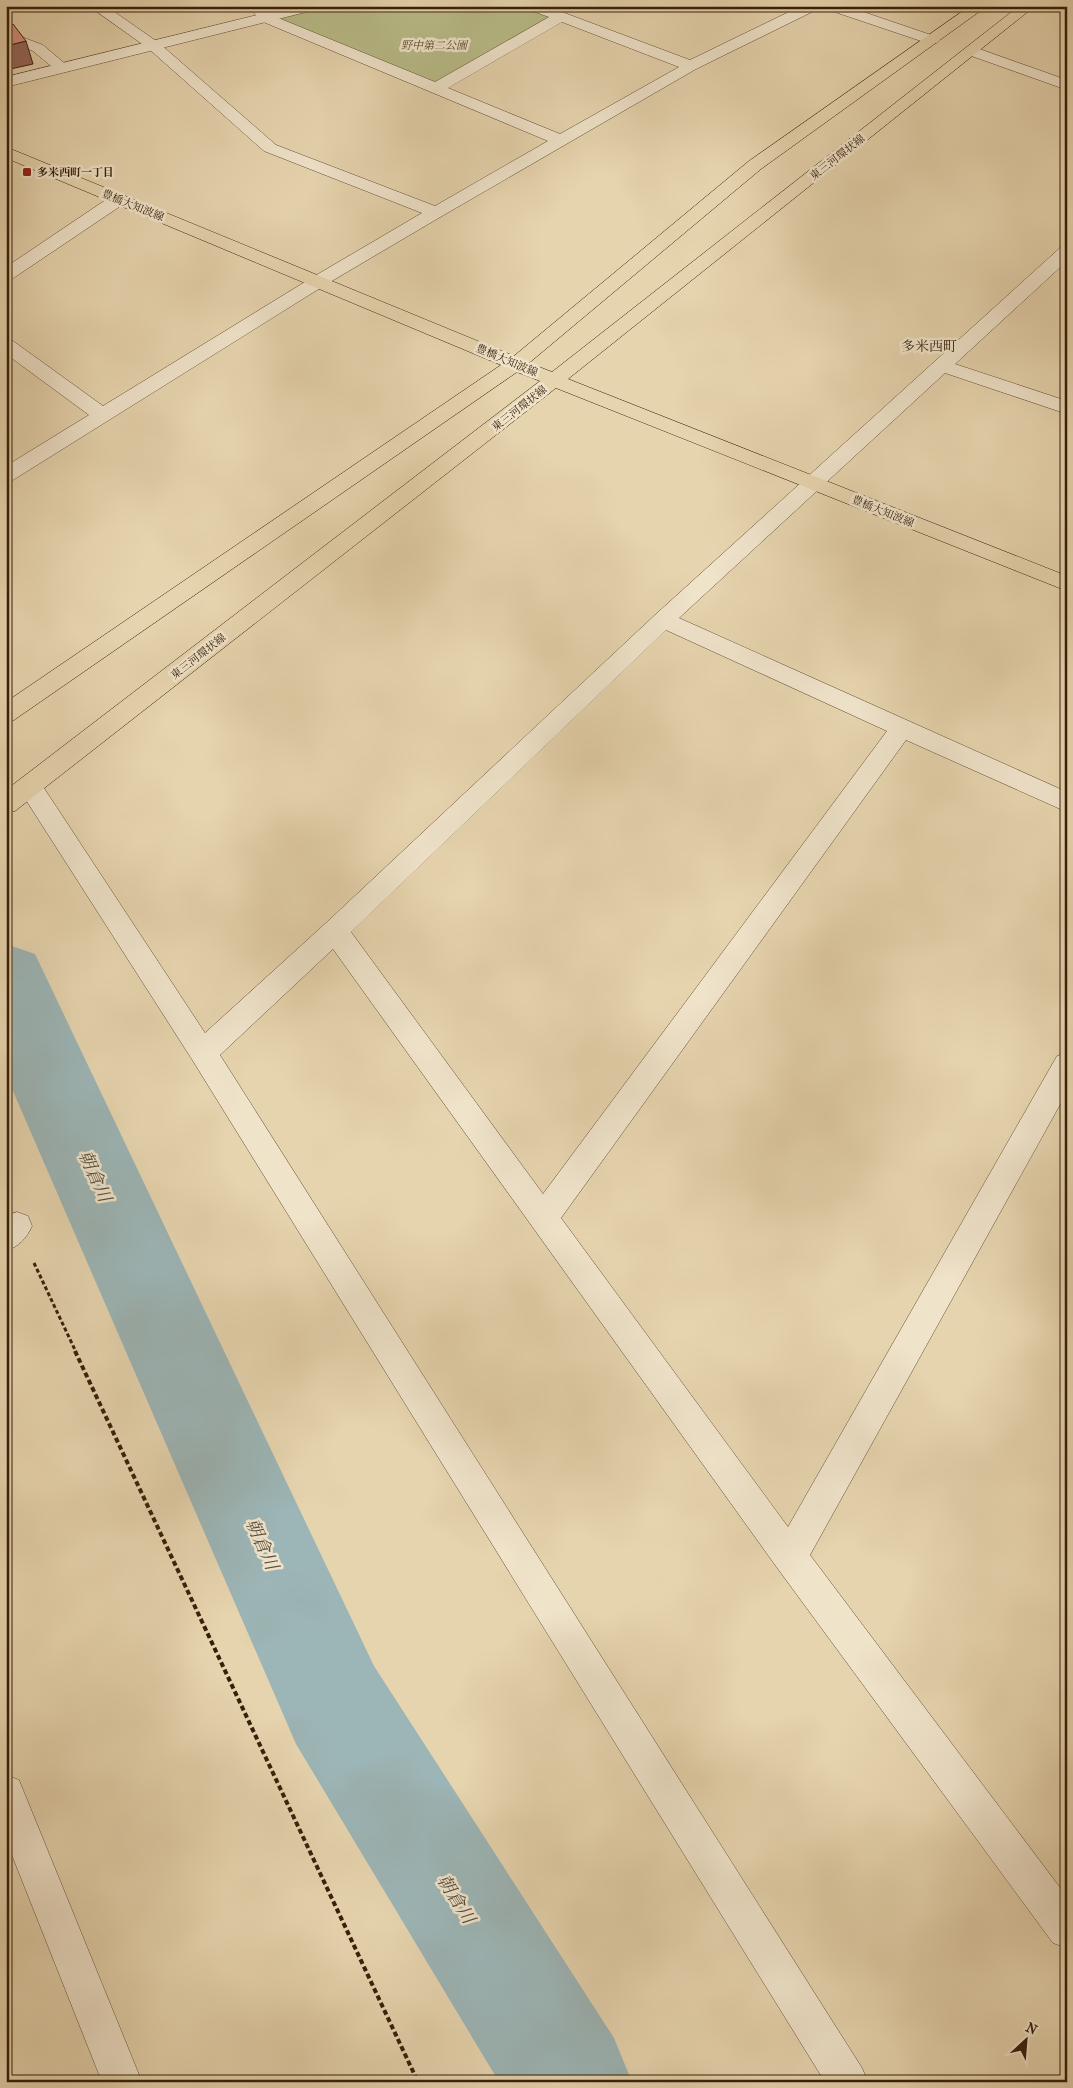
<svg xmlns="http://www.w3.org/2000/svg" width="1073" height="2088" viewBox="0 0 1073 2088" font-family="'IM FELL French Canon','Noto Serif JP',serif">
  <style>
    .green { fill: #b8bc88; stroke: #776e48 }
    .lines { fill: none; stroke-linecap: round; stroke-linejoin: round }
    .river { fill: #9cb5b6; fill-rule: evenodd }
    .minor-casing { stroke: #624c32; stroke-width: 1 }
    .tertiary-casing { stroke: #624c32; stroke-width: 1 }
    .primary-casing { stroke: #361f09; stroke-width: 1 }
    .path-far1 { stroke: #361f09; stroke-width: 3; stroke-dasharray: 4 2.5; stroke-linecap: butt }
    .path { stroke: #361f09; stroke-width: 4; stroke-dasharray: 5 3; stroke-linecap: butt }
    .minor { fill: #efe3ca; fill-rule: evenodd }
    .tertiary { fill: #efe3ca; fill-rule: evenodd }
    .primary { fill: #e6d4ae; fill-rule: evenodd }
    .shaded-wall { fill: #96665a; stroke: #361f09 }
    .building { fill: #d79281; stroke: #361f09 }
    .poi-dot { fill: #8f2418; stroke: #efe3ca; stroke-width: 2 }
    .labels { text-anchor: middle; stroke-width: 5; stroke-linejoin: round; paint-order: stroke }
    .far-park-label { font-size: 11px; font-style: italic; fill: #564629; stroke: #efe3ca }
    .far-street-label { font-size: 11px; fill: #361f09; stroke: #efe3ca }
    .far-poi-label { font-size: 11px; font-weight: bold; fill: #361f09; stroke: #efe3ca; text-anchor: start }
    .far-quarter-label { font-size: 14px; fill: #361f09; stroke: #efe3ca }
    .near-water-label { font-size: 18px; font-style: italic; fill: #554c3d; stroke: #efe3ca }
  </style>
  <rect width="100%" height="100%" fill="#e6d4ae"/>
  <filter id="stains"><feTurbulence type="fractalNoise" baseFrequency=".004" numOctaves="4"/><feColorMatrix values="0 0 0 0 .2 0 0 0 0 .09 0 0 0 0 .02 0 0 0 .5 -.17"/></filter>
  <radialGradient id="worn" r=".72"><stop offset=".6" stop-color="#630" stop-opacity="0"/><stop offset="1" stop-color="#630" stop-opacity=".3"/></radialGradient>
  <!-- green -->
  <path class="green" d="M 313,6 L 532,6 L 560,17 L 436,88 L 266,18 Z"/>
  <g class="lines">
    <!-- river -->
    <path class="river" d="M 6,944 L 35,954 L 374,1666 L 614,2038 L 632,2082 L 499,2082 L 296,1744 L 6,1075 Z"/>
    <defs>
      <g id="minor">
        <path d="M 89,6 L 106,6 L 159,43 L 276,145 L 435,206 L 548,141 L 261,21 L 248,6 L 263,6 L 271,15 L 435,82 L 549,17 L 527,9 L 525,6 L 546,6 L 690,60 L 801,6 L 820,6 L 818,9 L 696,69 L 442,216 L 325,285 L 13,480 L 6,481 L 6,466 L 89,415 L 6,354 L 6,339 L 13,341 L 103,406 L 313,277 L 422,213 L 264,151 L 149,49 ZM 562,22 L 679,67 L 560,134 L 448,88 Z"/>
        <path d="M 824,6 L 846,6 L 937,37 L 940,40 L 937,43 L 927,43 L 826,9 Z"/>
        <path d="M 6,31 L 43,45 L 70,68 L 67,71 L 57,71 L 33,51 L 6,40 Z"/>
        <path d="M 971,46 L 1067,80 L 1067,90 L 966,54 L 963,51 L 966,48 Z"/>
        <path d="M 119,194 L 125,195 L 127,199 L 125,203 L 12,279 L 6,280 L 6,267 L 113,195 Z"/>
        <path d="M 1067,246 L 1067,261 L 955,364 L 1067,401 L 1067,414 L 945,373 L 679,618 L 1067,792 L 1067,812 L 906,740 L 561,1218 L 788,1527 L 1057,1056 L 1067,1053 L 1067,1092 L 810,1555 L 1067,1897 L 1067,1948 L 1053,1943 L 778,1569 L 333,949 L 220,1055 L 862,2068 L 868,2082 L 825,2082 L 193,1061 L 17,786 L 20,779 L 29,777 L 38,779 L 205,1033 L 326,923 L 655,615 L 1061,247 ZM 666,630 L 887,731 L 543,1194 L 351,932 Z"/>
        <path d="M 17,1212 L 28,1216 L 32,1226 C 26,1239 19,1246 6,1251 L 6,1216 Z"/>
        <path d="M 6,1775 L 19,1780 L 142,2082 L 102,2082 L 6,1840 Z"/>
      </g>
      <path id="tertiary" d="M 294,6 L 320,6 L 318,9 L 6,87 L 6,77 Z"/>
      <path id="primary" d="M 970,6 L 987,6 L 761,169 L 529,363 L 552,372 L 1019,6 L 1035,6 L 568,379 L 1067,576 L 1067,591 L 556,388 L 15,811 L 6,813 L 6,790 L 540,381 L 517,372 L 14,720 L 6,723 L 6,702 L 501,365 L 6,158 L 6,147 L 514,356 L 749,161 Z"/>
    </defs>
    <!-- minor casing -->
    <use href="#minor" class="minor-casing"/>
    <!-- tertiary casing -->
    <use href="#tertiary" class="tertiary-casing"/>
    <!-- primary casing -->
    <use href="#primary" class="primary-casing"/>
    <!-- path-far1 -->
    <path class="path-far1" d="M 34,1263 L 76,1352"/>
    <!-- path -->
    <path class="path" d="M 75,1351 L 418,2082"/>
    <!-- minor -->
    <use href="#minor" class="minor"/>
    <!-- tertiary -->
    <use href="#tertiary" class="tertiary"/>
    <!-- primary -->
    <use href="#primary" class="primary"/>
  </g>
  <!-- shaded-wall -->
  <path class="shaded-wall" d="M 26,41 L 33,64 L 6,70 L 6,46 Z"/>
  <!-- building -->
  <path class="building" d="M 13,24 L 26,41 L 6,46 L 6,25 Z"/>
  <!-- markers -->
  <rect class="poi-dot" x="22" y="167" width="10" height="10" rx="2.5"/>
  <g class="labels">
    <!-- far-park labels -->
    <g class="far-park-label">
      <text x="434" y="49">野中第二公園</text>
    </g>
    <!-- far-street labels -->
    <g class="far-street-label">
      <text transform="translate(837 157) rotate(-38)" y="4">東三河環状線</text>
      <text transform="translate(133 205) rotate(22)" y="4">豊橋大知波線</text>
      <text transform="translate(507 360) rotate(23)" y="4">豊橋大知波線</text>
      <text transform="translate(519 408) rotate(-38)" y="4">東三河環状線</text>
      <text transform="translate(883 511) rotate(22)" y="4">豊橋大知波線</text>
      <text transform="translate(198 656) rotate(-38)" y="4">東三河環状線</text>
    </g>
    <!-- far-poi labels -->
    <g class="far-poi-label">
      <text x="37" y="176">多米西町一丁目</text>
    </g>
    <!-- far-quarter labels -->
    <g class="far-quarter-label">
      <text x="929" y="351">多米西町</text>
    </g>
    <!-- near-water labels -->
    <g class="near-water-label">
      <text transform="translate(95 1176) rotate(66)" y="6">朝倉川</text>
      <text transform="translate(262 1544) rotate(66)" y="6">朝倉川</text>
      <text transform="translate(456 1899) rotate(58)" y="6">朝倉川</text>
    </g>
  </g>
  <!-- margin -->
  <rect width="1073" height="2088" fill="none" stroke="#e6d4ae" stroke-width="25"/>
  <rect x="8" y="8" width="1058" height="2073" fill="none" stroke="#361f09" stroke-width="2.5"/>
  <rect x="12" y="12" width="1048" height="2063" fill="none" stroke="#361f09"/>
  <!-- north arrow -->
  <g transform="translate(1026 2040) rotate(26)" stroke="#efe3ca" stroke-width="4" paint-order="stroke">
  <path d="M0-4L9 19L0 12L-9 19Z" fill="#361f09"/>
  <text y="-8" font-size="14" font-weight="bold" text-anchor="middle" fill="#361f09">N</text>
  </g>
  <rect width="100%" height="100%" filter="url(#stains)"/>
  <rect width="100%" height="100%" fill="url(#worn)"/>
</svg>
